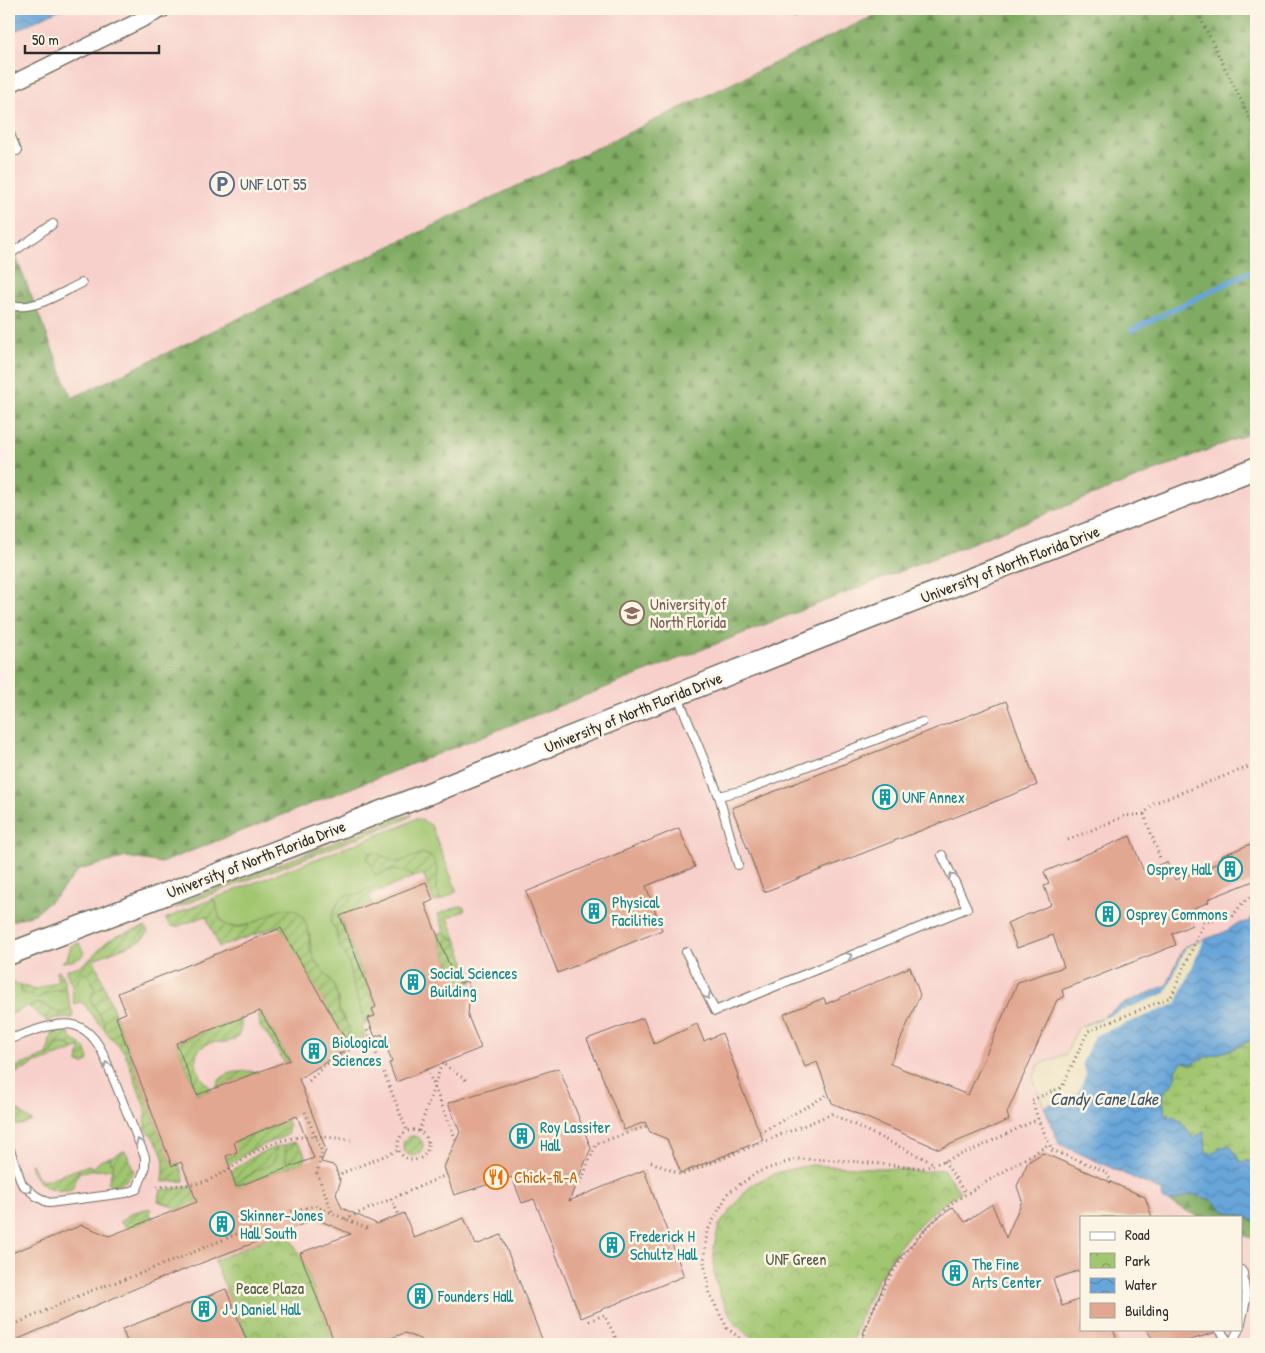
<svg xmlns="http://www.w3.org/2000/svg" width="1265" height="1353" viewBox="0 0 1265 1353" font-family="'Patrick Hand',sans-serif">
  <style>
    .built { fill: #f7d0cb; fill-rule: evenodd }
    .grass { fill: #a1c670; stroke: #66784e }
    .forest { fill: url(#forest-firs); stroke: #566b46 }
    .wetland { fill: url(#wetland-marsh); stroke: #66784e }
    .park { fill: url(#park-crowns); stroke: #66784e }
    .garden { fill: url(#garden-furrows); stroke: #66784e }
    .water { fill: url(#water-waves); stroke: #4a6882 }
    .pier { fill: #ece0bd }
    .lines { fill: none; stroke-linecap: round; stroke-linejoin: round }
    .stream { stroke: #68a5d9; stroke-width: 5.5 }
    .building { fill: #e2a791; fill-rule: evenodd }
    .lane-casing { stroke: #6f6a5e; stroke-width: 10 }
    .street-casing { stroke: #6f6a5e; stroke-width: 18 }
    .secondary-casing { stroke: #6f6a5e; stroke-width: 24 }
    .path { stroke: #6f6a5e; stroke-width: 3; stroke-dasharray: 1 4; stroke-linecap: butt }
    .lane { stroke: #fff; stroke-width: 8 }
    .street { stroke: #fff; stroke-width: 15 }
    .secondary { stroke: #fff; stroke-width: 21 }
    .path-bridge { stroke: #6f6a5e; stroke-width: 3; stroke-dasharray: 1 4; stroke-linecap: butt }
    .oneway { stroke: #a0a0a0 }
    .labels { text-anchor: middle; stroke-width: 5; stroke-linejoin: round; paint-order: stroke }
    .service-label { font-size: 16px; fill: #4e5e75; stroke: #fcf5e5; text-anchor: start }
    .street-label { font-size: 16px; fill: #2b2b2b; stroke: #fcf5e5 }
    .education-label { font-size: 16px; fill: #785e54; stroke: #fcf5e5; text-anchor: start }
    .culture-label { font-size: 16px; fill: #0d838f; stroke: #fcf5e5; text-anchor: start }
    .food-label { font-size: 16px; fill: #c56008; stroke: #fcf5e5; text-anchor: start }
    .park-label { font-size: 16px; fill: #4e5a40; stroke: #fcf5e5 }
    .water-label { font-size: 18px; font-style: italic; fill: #405668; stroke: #fcf5e5 }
  </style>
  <defs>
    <pattern id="forest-firs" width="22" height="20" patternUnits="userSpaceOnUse" patternTransform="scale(1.25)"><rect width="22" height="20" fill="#80ab62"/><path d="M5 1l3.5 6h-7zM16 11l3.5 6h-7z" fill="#698b51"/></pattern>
    <pattern id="wetland-marsh" width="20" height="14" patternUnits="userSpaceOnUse" patternTransform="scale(1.25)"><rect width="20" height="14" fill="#a1c670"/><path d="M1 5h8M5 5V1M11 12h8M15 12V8" fill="none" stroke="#83a15c"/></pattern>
    <pattern id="park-crowns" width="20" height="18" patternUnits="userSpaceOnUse" patternTransform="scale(1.25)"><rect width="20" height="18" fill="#a1c670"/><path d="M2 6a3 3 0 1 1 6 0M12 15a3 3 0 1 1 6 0" fill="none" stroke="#83a15c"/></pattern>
    <pattern id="garden-furrows" width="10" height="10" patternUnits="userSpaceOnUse" patternTransform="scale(1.25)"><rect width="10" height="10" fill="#a1c670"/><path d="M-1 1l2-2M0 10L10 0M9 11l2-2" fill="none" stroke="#83a15c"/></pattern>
    <pattern id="water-waves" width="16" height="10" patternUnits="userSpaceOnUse" patternTransform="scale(1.25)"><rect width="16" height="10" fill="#68a5d9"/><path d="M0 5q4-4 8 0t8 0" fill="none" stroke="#5687b0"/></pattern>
  </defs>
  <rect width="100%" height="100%" fill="#fcf5e5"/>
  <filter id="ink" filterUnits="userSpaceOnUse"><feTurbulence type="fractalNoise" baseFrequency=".02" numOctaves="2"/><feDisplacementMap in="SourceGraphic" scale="10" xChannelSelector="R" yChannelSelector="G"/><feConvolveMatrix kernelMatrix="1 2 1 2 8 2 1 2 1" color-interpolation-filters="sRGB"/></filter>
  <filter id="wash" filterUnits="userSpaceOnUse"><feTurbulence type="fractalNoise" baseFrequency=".0096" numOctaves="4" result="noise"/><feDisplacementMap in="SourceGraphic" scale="20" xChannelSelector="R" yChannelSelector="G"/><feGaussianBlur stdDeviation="1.12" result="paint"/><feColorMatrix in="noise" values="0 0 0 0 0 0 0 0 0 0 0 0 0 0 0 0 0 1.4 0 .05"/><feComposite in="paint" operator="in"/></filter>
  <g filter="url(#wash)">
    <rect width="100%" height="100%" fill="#ece0bd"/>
    <!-- built -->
    <path class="built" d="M 9,9 L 1256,9 L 1256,1344 L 9,1344 ZM 1081,1217 L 1241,1217 L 1241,1329 L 1081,1329 Z"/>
    <!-- grass -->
    <g class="grass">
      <path d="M 412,815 L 404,820 L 175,908 L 180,905 L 179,903 L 398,818 Z"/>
      <path d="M 415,819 L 419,819 L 431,825 L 456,889 L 456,892 L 441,900 C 437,891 434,884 438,874 L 422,853 C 414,856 404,862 395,862 C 385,861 380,852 369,853 L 367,859 L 380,875 C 389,868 406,869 414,877 L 382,890 L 379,886 L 366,890 L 362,894 C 338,897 337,898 331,923 L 336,930 L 337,939 L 349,963 L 352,982 L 366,1024 L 361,1026 L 365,1036 L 349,1046 L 346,1040 L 349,1035 L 346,1022 L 339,1010 L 338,998 L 334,987 L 313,960 L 309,932 L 282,910 C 263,918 246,931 225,925 L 218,915 L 216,902 L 212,899 L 404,825 Z"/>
      <path d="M 460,906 L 464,907 L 465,910 L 448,918 L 456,939 L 452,940 L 444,931 L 438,914 Z"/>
      <path d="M 79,943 L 84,953 C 80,961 70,961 62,962 L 67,958 L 71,946 Z"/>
      <path d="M 85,973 L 91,979 L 95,989 L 92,994 L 91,1001 L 104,1022 L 105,1031 L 83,1003 L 79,1002 L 74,1004 L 72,987 L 74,986 L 80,974 Z"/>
      <path d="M 9,982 L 22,985 L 20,989 L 44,995 L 54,990 L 66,990 L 71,1008 C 56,1022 51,1003 39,1003 C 32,1003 16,1012 9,1015 Z"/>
      <path d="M 63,1043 L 68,1044 L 73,1050 L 43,1061 L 34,1063 L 28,1068 L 9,1075 L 9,1070 L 52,1053 L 58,1044 Z"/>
      <path d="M 285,1145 L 286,1161 L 291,1166 L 196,1203 L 198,1196 L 232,1184 L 250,1175 L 257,1170 L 263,1168 L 277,1151 L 276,1147 Z"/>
      <path d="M 110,1157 L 111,1162 L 114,1164 L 113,1169 L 79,1172 L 78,1169 L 89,1165 L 93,1168 L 100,1161 Z"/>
    </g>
    <!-- forest -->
    <g class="forest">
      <path d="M 888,9 L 1256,9 L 1256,431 L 161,863 L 127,857 L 79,870 L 57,895 L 34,914 L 9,922 L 9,240 L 72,398 Z"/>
      <path d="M 1192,1194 L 1211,1200 L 1226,1212 L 1241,1215 L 1256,1222 L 1256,1239 L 1241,1235 L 1241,1217 L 1198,1217 L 1170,1202 Z"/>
    </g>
    <!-- wetland -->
    <path class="wetland" d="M 1256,1038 L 1256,1160 L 1240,1162 L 1235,1152 L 1220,1148 L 1213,1153 L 1206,1153 L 1204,1132 L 1194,1139 L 1179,1119 L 1165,1113 L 1162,1095 L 1175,1081 L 1175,1071 L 1182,1062 L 1193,1064 L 1203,1058 L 1233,1049 Z"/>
    <!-- park -->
    <g class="park">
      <path d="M 810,1165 L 897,1169 L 920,1172 L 943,1169 L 960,1192 C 905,1226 868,1283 852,1344 L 760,1344 L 734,1323 L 720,1295 L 714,1274 L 714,1247 L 719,1225 L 751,1185 L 778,1172 Z"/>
      <path d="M 286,1230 L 302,1259 L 335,1344 L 250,1344 L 214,1261 Z"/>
    </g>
    <!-- garden -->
    <g class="garden">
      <path d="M 374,852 L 396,862 L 405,860 L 422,853 L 432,857 L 438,869 L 436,887 L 441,900 L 434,902 L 423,874 L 414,877 C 407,871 392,868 384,872 C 381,873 379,875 376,876 C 372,871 372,864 367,859 L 369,853 Z"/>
      <path d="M 379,886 L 382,890 L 369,895 L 372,904 L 340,917 L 376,1007 L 372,1009 L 375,1016 L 368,1018 L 369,1022 L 366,1024 L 352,982 L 349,963 L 339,945 L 336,930 L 331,923 L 331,917 L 341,898 L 347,895 L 362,894 L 366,890 Z"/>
      <path d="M 212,899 C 221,906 215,919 226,925 C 250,937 278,898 298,912 C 309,920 308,936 310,948 C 313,964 327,972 334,986 C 338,994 337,1001 339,1009 C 340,1016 346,1022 350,1028 L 346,1040 L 279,926 L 219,947 L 206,916 L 176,927 L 171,926 L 165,919 Z"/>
      <path d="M 145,927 L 148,932 L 142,940 L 94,959 L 172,1165 L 179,1163 L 184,1179 L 184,1181 L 163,1182 C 163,1177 164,1171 164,1166 C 164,1151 155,1139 146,1129 L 145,1108 L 125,1053 L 105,1031 L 104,1022 L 91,1001 L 91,997 L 95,989 L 91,979 L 85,973 L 80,974 L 77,983 L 72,986 L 66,972 L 67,969 C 91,966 92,953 108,941 C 119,934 133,931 145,927 Z"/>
      <path d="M 444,931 C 448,936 450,940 456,939 L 473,982 L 468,984 L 467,981 L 460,983 L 454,977 L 437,934 Z"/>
      <path d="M 58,971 L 60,971 L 64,980 L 66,990 L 54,990 L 39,998 L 22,993 L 20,989 L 22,985 L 34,990 L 58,981 L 56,972 Z"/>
      <path d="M 38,1003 C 50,1006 59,1020 71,1008 L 73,1013 L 72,1018 L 55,1018 L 47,1021 L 29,1007 Z"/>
      <path d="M 258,1008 L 290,1060 L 284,1062 L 268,1036 L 260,1027 Z"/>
      <path d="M 241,1018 C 241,1026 242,1034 234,1039 C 226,1045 216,1040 207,1044 C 185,1054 200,1079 212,1089 L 197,1095 L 176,1043 Z"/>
      <path d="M 62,1031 L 69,1032 C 70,1041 75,1040 81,1044 C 86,1048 88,1055 89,1060 L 85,1064 L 78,1063 L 80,1047 L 73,1050 L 68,1044 L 58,1044 L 52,1053 L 47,1056 L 51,1034 Z"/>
      <path d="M 249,1071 L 259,1072 L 216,1088 C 219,1072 236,1072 249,1071 Z"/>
      <path d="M 16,1109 L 32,1121 L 22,1125 L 9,1125 L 9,1111 Z"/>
      <path d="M 287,1120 L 289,1127 L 287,1135 L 250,1151 L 226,1167 L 226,1156 L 234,1142 Z"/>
      <circle cx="413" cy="1146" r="10"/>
      <path d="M 294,1142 C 305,1146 307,1159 305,1169 L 296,1164 L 291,1166 L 286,1161 L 285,1145 Z"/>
      <path d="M 276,1147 L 276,1156 L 272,1164 L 257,1170 L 250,1175 L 232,1184 L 228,1174 C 242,1162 258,1153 276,1147 Z"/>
      <path d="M 124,1151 L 126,1152 L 134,1171 C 129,1180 118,1189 108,1183 L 114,1164 L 111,1162 L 110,1157 Z"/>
      <path d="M 30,1164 L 31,1164 L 37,1177 L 43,1181 L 78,1169 L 79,1172 L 72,1189 C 51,1194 35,1185 30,1164 Z"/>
      <path d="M 198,1186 L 198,1196 L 196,1203 L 177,1210 L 170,1205 L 158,1201 L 161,1190 Z"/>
      <path d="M 146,1209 L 151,1209 L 150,1216 L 154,1217 L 154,1219 L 129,1229 L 120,1222 L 131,1213 Z"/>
    </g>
    <!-- water -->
    <g class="water">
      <path d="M 9,9 L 60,9 L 9,34 Z"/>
      <path d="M 1256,910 L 1256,1038 L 1233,1049 L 1203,1058 L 1193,1064 L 1182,1062 L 1175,1071 L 1175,1081 L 1162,1095 L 1165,1113 L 1179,1119 L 1194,1139 L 1204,1131 L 1206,1152 L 1213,1153 L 1220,1148 L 1230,1145 L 1240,1162 L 1256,1160 L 1256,1222 L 1241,1215 L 1226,1212 L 1211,1200 L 1192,1194 L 1170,1202 L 1163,1200 L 1162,1191 L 1059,1144 L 1033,1078 L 1039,1065 L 1066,1054 L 1078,1028 L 1101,1018 L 1121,1005 L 1167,985 L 1184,947 L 1225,932 L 1237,924 L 1250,921 Z"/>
    </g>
    <!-- pier -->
    <path class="pier" d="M 1204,940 L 1176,1004 L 1094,1036 L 1082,1063 L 1086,1074 L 1078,1093 L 1044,1106 L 1033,1078 L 1039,1065 L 1066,1054 L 1078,1028 L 1166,993 L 1186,947 Z"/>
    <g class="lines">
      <!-- stream -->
      <path class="stream" d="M 1132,330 L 1256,269"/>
    </g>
    <g id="blocks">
      <!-- building -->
      <g class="building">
        <path d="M 1006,701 L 1037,785 L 764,892 L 732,808 Z"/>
        <path d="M 679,828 L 695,867 L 646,886 L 662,930 L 558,973 L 526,892 Z"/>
        <path d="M 1130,836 L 1143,870 L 1167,862 L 1175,880 L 1223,861 L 1221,856 L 1256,842 L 1256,880 L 1208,899 L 1209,902 L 1187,911 L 1192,925 L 1172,934 L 1176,945 L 1062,990 L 1064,997 L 1057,1000 L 1007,1113 L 1009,1120 L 939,1149 L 832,1103 L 817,1062 L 805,1067 L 784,1014 L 824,998 L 826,1004 L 910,967 L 920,995 L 890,1064 L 968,1095 L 1018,982 L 1064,967 L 1053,935 L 1017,948 L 1007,923 L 1051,905 L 1044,886 L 1049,884 L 1044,872 Z"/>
        <path d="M 426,882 L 433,900 L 425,904 L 454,977 L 457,976 L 460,983 L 467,981 L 474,999 L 469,1001 L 468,1016 L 481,1048 L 396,1082 L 389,1063 L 392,1062 L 382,1034 L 375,1037 L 368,1018 L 375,1016 L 372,1009 L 376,1007 L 340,916 Z"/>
        <path d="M 281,928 L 350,1047 L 299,1079 L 326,1150 L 321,1162 L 333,1165 L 336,1169 L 339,1179 L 340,1183 L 336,1194 L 342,1208 L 377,1224 L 404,1213 L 414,1238 L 464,1218 L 476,1245 L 501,1235 L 542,1339 L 529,1344 L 424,1344 L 422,1340 L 405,1333 L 375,1344 L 335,1344 L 300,1253 L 351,1234 L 316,1219 L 139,1287 L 9,1343 L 9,1254 L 82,1225 L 109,1236 L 197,1202 L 181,1162 L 172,1166 L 116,1017 L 126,1013 L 118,993 ZM 260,1011 L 290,1060 L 197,1095 L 176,1043 ZM 297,1116 L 314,1158 L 236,1187 L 226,1156 L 237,1152 L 234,1142 Z"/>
        <path d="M 643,1018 L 654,1044 L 697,1024 L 704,1041 L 722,1033 L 738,1075 L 737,1077 L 763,1140 L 681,1173 L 667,1139 L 650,1132 L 645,1122 L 624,1130 L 587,1039 Z"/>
        <path d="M 559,1068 L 591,1148 L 569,1201 L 644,1170 L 684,1276 L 581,1318 L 534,1199 L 522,1203 L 512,1177 L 454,1195 L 444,1167 L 460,1132 L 448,1103 Z"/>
        <path d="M 1043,1153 L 1145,1197 L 1152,1217 L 1081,1217 L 1081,1270 L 1053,1279 L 1062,1306 L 1081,1299 L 1081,1329 L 1113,1329 L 1119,1344 L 861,1344 L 864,1331 L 886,1280 L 902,1255 L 931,1223 L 953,1207 L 965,1222 L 992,1204 L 1006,1238 L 1022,1201 L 1017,1186 L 1028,1162 Z"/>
        <path d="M 226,1289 L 248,1344 L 128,1344 L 122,1329 Z"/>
        <path d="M 1146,1329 L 1213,1329 L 1214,1333 L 1177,1344 L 1156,1344 Z"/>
      </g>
    </g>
  </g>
  <g filter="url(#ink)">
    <use href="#blocks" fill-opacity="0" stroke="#6f6a5e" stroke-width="1"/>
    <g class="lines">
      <defs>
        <g id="lane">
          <path d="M 9,132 L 17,151"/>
          <path d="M 9,255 L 53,224"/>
          <path d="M 9,301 L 12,306 C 39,309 58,294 82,283"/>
          <path d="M 678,697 L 719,796 L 748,789 L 922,722"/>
          <path d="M 719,796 L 738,865"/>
          <path d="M 686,952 L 715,1011 L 967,908 L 942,855"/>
          <path d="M 9,1039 C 51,1026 83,1006 105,1058 L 145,1157 L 145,1169 L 137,1189 L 126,1193 L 49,1203 L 36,1196 L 22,1184 L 9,1147"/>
          <path d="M 1241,1270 L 1243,1273 L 1246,1300 L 1241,1323"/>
          <path d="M 1219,1329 L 1230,1344"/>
          <path d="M 1231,1344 L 1239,1329"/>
        </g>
        <path id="street" d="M 9,85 L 163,9"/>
        <path id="secondary" d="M 9,954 L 430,793 L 852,625 L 1256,468"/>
      </defs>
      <!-- lane casing -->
      <use href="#lane" class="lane-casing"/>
      <!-- street casing -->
      <use href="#street" class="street-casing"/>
      <!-- secondary casing -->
      <use href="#secondary" class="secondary-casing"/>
      <!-- path -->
      <g class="path">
        <path d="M 1196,9 L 1256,131"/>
        <path d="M 793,16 L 809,9"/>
        <path d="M 1144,814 L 1160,858"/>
        <path d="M 1068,840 L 1125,816 L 1144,814 L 1154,803 L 1256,764"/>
        <path d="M 371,1028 L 367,1030 L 407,1131"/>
        <path d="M 309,1081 L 325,1065 L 369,1037"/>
        <circle cx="413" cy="1145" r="15"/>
        <path d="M 419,1131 L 442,1063 L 467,1081"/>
        <path d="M 760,1133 L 829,1094"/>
        <path d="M 944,1161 L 966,1194"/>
        <path d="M 651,1162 L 682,1175 L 832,1114 L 935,1164"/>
        <path d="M 339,1179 L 342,1173 L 399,1150"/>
        <path d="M 1111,1183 L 1107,1172 L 1052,1150 L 1038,1119 L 1032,1100 L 1062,1087 L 1088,1031 L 1171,997 L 1204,922 L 1232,917 L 1243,902 L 1256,894"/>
        <path d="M 580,1184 L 596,1144 L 647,1126"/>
        <path d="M 157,1187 C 172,1185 191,1186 206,1181 C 224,1174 239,1162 255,1152 C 287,1133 317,1135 351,1140"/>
        <path d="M 391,1199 L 399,1215"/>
        <path d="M 345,1219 L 446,1175"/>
        <path d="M 589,1321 L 604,1315 L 619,1344"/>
        <path d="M 9,1327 L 90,1291 L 131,1277 L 182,1257 L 294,1210 L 315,1206 L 369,1229"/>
        <path d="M 537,1340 L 538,1344"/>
        <path d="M 747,1344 L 727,1328 L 709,1293 L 704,1262 L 707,1232 L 728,1193 L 758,1172 L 796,1159 L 837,1160 L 925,1168 L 973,1150 L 1038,1119"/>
        <path d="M 861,1344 L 870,1315 L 890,1276 L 916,1239 L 953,1202 L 1049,1144"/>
      </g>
      <!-- lane -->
      <use href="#lane" class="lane"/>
      <!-- street -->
      <use href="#street" class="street"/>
      <!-- secondary -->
      <use href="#secondary" class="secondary"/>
      <!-- path-bridge -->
      <g class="path-bridge">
        <path d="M 427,1069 L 456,1140"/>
        <path d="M 305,1112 L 322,1152 L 317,1173 L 333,1214"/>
      </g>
    </g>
    <!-- one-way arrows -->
    <defs><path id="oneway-chevron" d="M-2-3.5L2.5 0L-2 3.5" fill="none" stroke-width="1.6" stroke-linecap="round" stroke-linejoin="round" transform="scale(1.25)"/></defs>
    <g class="oneway">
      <use href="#oneway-chevron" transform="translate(952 876) rotate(-115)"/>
      <use href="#oneway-chevron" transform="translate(849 956) rotate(-22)"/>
      <use href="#oneway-chevron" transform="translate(707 996) rotate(65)"/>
      <use href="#oneway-chevron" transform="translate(107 1065) rotate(-112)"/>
      <use href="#oneway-chevron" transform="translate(139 1142) rotate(-112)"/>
      <use href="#oneway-chevron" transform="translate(29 1190) rotate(42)"/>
    </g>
  </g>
  <!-- icons -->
  <defs>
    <symbol id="parking-ring" viewBox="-11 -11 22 22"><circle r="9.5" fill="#fcf5e5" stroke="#5c6f8a" stroke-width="1.5"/><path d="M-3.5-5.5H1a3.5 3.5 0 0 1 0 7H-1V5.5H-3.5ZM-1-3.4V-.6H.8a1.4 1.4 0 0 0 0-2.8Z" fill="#5c6f8a"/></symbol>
    <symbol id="university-ring" viewBox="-11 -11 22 22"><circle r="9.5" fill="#fcf5e5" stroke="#8d6e63" stroke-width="1.5"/><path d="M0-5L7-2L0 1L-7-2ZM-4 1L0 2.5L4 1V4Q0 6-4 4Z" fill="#8d6e63"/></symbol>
    <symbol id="building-ring" viewBox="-11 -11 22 22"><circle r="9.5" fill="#fcf5e5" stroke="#0f9aa8" stroke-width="1.5"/><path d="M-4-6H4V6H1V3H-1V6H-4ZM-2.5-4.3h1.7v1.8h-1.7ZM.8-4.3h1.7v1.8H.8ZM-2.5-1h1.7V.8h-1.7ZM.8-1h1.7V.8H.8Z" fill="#0f9aa8"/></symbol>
    <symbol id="restaurant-ring" viewBox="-11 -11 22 22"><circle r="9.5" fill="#fcf5e5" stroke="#e8710a" stroke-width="1.5"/><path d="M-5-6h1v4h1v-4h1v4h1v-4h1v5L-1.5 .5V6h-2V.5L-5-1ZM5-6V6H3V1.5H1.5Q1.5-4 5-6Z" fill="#e8710a"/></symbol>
  </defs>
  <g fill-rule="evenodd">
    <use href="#parking-ring" x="208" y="170" width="28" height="28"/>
    <use href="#university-ring" x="618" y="599" width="28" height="28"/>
    <use href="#building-ring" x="871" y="783" width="28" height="28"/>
    <use href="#building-ring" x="1216" y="855" width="28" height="28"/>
    <use href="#building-ring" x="580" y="897" width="28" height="28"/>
    <use href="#building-ring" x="1094" y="900" width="28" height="28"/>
    <use href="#building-ring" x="399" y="968" width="28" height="28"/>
    <use href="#building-ring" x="300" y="1037" width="28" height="28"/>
    <use href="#building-ring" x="508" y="1122" width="28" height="28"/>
    <use href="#restaurant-ring" x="482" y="1163" width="28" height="28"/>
    <use href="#building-ring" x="208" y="1210" width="28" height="28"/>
    <use href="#building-ring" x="598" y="1231" width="28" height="28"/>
    <use href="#building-ring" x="941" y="1259" width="28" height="28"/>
    <use href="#building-ring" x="406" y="1282" width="28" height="28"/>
    <use href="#building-ring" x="190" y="1295" width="28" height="28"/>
  </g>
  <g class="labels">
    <!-- service labels -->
    <g class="service-label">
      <text x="240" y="190">UNF LOT 55</text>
    </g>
    <!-- street labels -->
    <g class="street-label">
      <text transform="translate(1010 564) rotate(-21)" y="6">University of North Florida Drive</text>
      <text transform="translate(633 712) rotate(-22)" y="6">University of North Florida Drive</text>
      <text transform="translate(256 859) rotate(-21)" y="6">University of North Florida Drive</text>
    </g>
    <!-- education labels -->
    <g class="education-label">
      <text x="650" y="610">University of<tspan x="650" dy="18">North Florida</tspan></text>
    </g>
    <!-- culture labels -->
    <g class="culture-label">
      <text x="902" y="803">UNF Annex</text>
      <text x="1212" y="875" text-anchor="end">Osprey Hall</text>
      <text x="612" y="908">Physical<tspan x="612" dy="18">Facilities</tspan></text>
      <text x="1126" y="920">Osprey Commons</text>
      <text x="430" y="979">Social Sciences<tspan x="430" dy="18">Building</tspan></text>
      <text x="332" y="1048">Biological<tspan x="332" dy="18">Sciences</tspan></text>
      <text x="540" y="1133">Roy Lassiter<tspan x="540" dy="18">Hall</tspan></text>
      <text x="240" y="1221">Skinner-Jones<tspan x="240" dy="18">Hall South</tspan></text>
      <text x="630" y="1242">Frederick H<tspan x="630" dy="18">Schultz Hall</tspan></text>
      <text x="972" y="1270">The Fine<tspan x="972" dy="18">Arts Center</tspan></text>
      <text x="438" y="1302">Founders Hall</text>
      <text x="222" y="1315">J J Daniel Hall</text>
    </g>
    <!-- food labels -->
    <g class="food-label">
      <text x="514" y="1183">Chick-fil-A</text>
    </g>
    <!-- park labels -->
    <g class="park-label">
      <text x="796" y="1265">UNF Green</text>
      <text x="270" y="1294">Peace Plaza</text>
    </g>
    <!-- water labels -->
    <g class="water-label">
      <text x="1104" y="1105">Candy Cane Lake</text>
    </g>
  </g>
  <!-- margin -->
  <rect width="1265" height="1353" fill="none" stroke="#fcf5e5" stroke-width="30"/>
  <!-- legend -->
  <rect x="1080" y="1216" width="162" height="115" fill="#fcf5e5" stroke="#a8a49b"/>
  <rect x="1090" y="1232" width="25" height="8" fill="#ffffff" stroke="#a8a49b"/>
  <text x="1125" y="1240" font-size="15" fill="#2b2b2b">Road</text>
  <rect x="1090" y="1253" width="25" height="15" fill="url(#park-crowns)" stroke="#a8a49b"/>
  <text x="1125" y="1266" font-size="15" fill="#2b2b2b">Park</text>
  <rect x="1090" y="1278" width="25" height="15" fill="url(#water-waves)" stroke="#a8a49b"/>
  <text x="1125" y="1290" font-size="15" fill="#2b2b2b">Water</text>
  <rect x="1090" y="1303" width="25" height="15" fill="#e2a791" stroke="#a8a49b"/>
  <text x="1125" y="1316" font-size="15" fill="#2b2b2b">Building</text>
  <!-- scale -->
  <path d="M25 45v8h134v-8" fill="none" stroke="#2b2b2b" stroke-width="2.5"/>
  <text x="32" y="45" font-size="15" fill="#2b2b2b" stroke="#fcf5e5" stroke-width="4" paint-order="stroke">50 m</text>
</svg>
